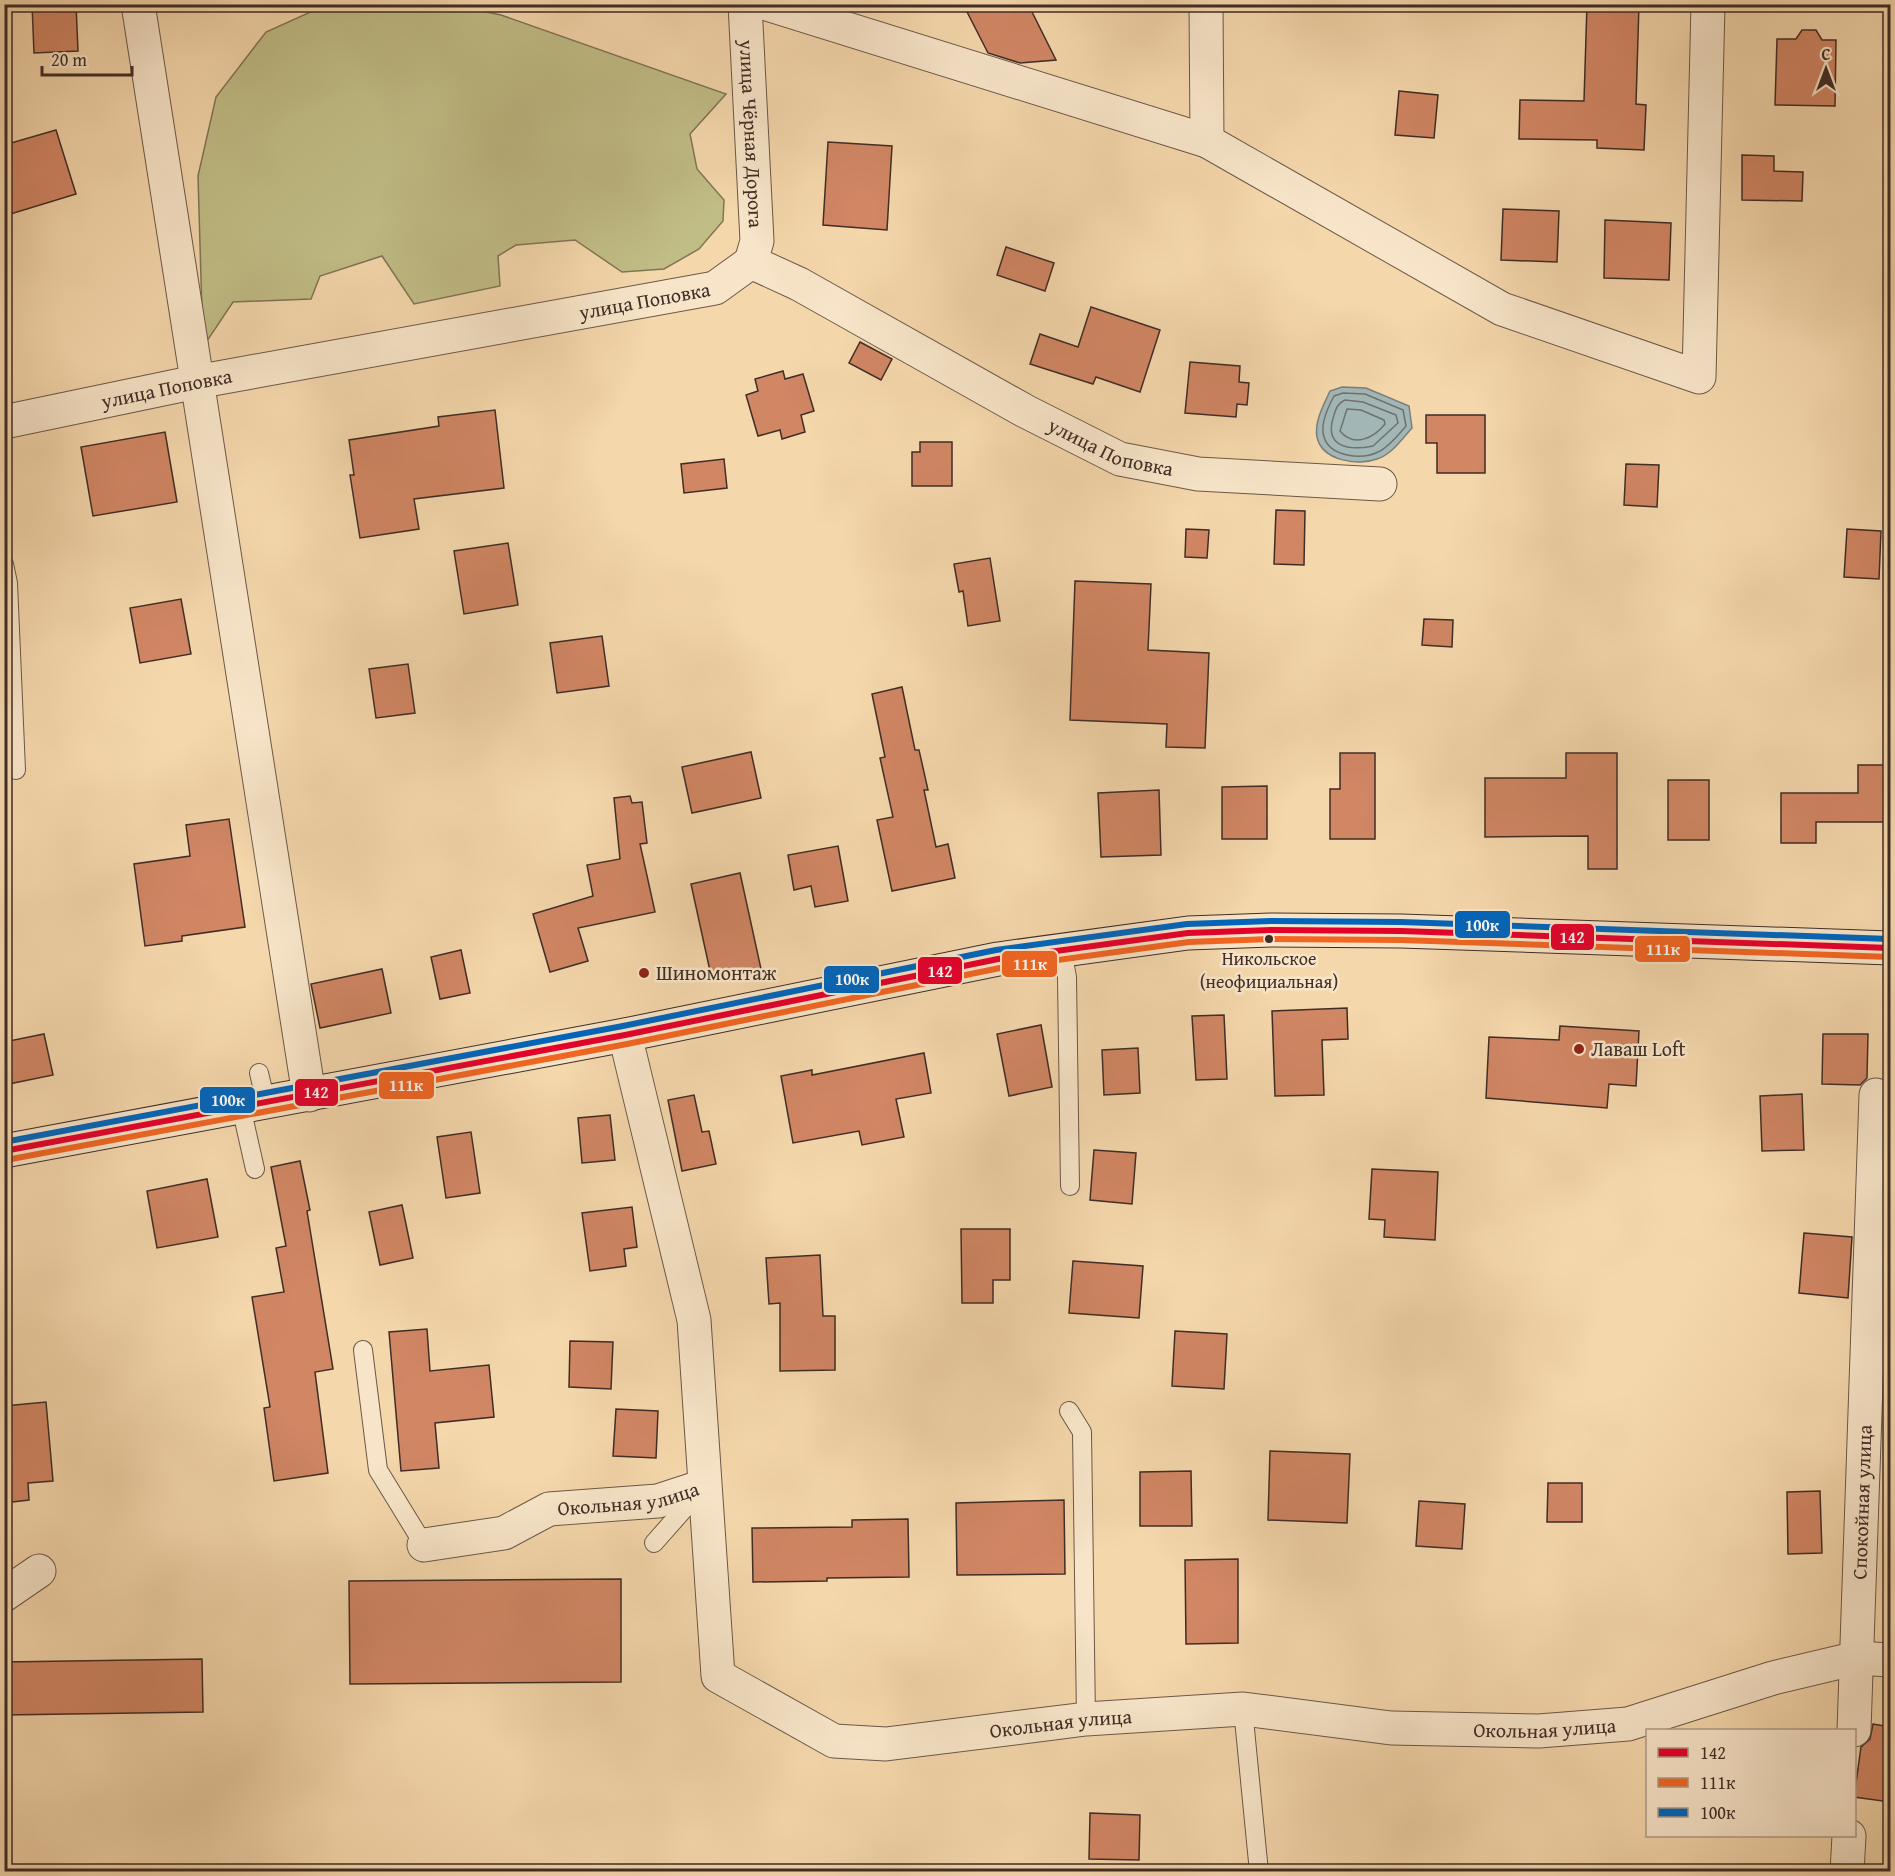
<svg xmlns="http://www.w3.org/2000/svg" width="1895" height="1876" viewBox="0 0 1895 1876" font-family="'Gentium Book Plus',serif">
  <style>
    .green { fill: #c1bd86; stroke: #807556; stroke-width: 1.5 }
    .water { fill: #a2b6b6; stroke: #7a7f7c; stroke-width: 1.5 }
    .lines { fill: none; stroke-linecap: round; stroke-linejoin: round }
    .shore { stroke: #70726e; stroke-width: 1.5 }
    .building { fill: #d18664; stroke: #3f2d26; stroke-width: 1.5 }
    .lane-casing { stroke: #6c5848; stroke-width: 20 }
    .street-casing { stroke: #6c5848; stroke-width: 35 }
    .secondary-casing { stroke: #3f2d26; stroke-width: 35 }
    .lane { stroke: #f8e5c9; stroke-width: 18 }
    .street { stroke: #f8e5c9; stroke-width: 33 }
    .secondary { stroke: #f8e5c9; stroke-width: 33 }
    .bus-1-casing { stroke: #f8e5c9; stroke-width: 10 }
    .bus-2-casing { stroke: #f8e5c9; stroke-width: 10 }
    .bus-3-casing { stroke: #f8e5c9; stroke-width: 10 }
    .bus-1 { stroke: #e4002b; stroke-width: 6 }
    .bus-2 { stroke: #f26522; stroke-width: 6 }
    .bus-3 { stroke: #0065bd; stroke-width: 6 }
    .bus-dot { fill: #3f2d26; stroke: #f8e5c9; stroke-width: 2 }
    .poi-dot { fill: #8f2418; stroke: #f8e5c9; stroke-width: 2 }
    .labels { text-anchor: middle; stroke-width: 5; stroke-linejoin: round; paint-order: stroke }
    .bus-label { font-size: 18px; fill: #3f2d26; stroke: #f8e5c9 }
    .street-label { font-size: 20px; fill: #3f2d26; stroke: #f8e5c9 }
    .poi-label { font-size: 20px; fill: #3f2d26; stroke: #f8e5c9; text-anchor: start }
    .line-badge { stroke: #f8e5c9; stroke-width: 2 }
    .badge-label { font-size: 16px; text-anchor: middle; font-weight: bold; fill: #fff }
  </style>
  <rect width="100%" height="100%" fill="#f5d7ac"/>
  <filter id="stains"><feTurbulence type="fractalNoise" baseFrequency=".00333" numOctaves="4"/><feColorMatrix values="0 0 0 0 .2 0 0 0 0 .09 0 0 0 0 .02 0 0 0 .5 -.17"/></filter>
  <radialGradient id="worn" r=".72"><stop offset=".6" stop-color="#630" stop-opacity="0"/><stop offset="1" stop-color="#630" stop-opacity=".3"/></radialGradient>
  <!-- green -->
  <path class="green" d="M 326,5 L 452,5 L 501,15 L 726,94 L 690,134 L 697,169 L 724,200 L 723,221 L 699,249 L 664,269 L 622,272 L 575,240 L 516,245 L 498,256 L 500,286 L 414,304 L 382,256 L 320,276 L 311,299 L 233,302 L 203,347 L 198,176 L 216,97 L 266,32 Z"/>
  <!-- water -->
  <path class="water" d="M 1342,387 L 1366,388 L 1409,406 L 1412,428 C 1402,439 1391,455 1377,459 C 1358,466 1322,461 1317,437 C 1314,422 1324,404 1330,391 Z"/>
  <g class="lines">
    <!-- shore -->
    <g class="shore">
      <path d="M 1343,393 L 1365,394 L 1403,410 L 1406,426 C 1398,435 1389,447 1378,452 C 1362,460 1330,457 1324,437 C 1320,425 1328,407 1334,396 Z"/>
      <path d="M 1345,400 L 1363,402 L 1396,415 L 1398,423 L 1373,446 C 1348,451 1323,447 1334,415 C 1336,408 1338,403 1345,400 Z"/>
      <path d="M 1347,409 L 1361,410 L 1384,420 L 1385,424 C 1374,438 1354,448 1340,431 Z"/>
    </g>
  </g>
  <!-- building -->
  <g class="building">
    <path d="M 32,4 L 76,4 L 78,51 L 34,53 Z"/>
    <path d="M 963,4 L 1028,4 L 1056,60 L 1020,63 L 988,53 Z"/>
    <path d="M 1587,4 L 1639,4 L 1636,104 L 1646,105 L 1644,150 L 1597,148 L 1597,140 L 1519,139 L 1520,100 L 1584,101 Z"/>
    <path d="M 1802,30 L 1816,30 L 1822,40 L 1836,40 L 1835,106 L 1775,105 L 1777,39 L 1796,39 Z"/>
    <path d="M 1399,91 L 1438,95 L 1434,138 L 1395,135 Z"/>
    <path d="M 56,130 L 76,194 L 4,216 L 4,145 Z"/>
    <path d="M 828,142 L 892,146 L 887,230 L 823,225 Z"/>
    <path d="M 1742,155 L 1774,156 L 1774,171 L 1803,172 L 1802,201 L 1742,200 Z"/>
    <path d="M 1503,209 L 1559,211 L 1557,262 L 1501,260 Z"/>
    <path d="M 1605,220 L 1671,223 L 1669,280 L 1604,278 Z"/>
    <path d="M 1006,247 L 1054,263 L 1045,291 L 997,275 Z"/>
    <path d="M 1091,307 L 1160,330 L 1140,392 L 1096,377 L 1093,384 L 1030,364 L 1040,334 L 1078,347 Z"/>
    <path d="M 860,342 L 892,359 L 881,380 L 849,363 Z"/>
    <path d="M 1190,362 L 1240,366 L 1239,382 L 1249,383 L 1247,405 L 1237,404 L 1236,417 L 1185,413 Z"/>
    <path d="M 783,371 L 785,379 L 803,374 L 814,411 L 801,415 L 805,432 L 782,439 L 780,430 L 758,436 L 746,395 L 758,391 L 755,379 Z"/>
    <path d="M 495,410 L 504,488 L 414,499 L 419,529 L 360,538 L 350,475 L 354,475 L 349,440 L 439,426 L 438,417 Z"/>
    <path d="M 1426,415 L 1485,415 L 1485,473 L 1437,473 L 1437,443 L 1426,443 Z"/>
    <path d="M 165,432 L 177,502 L 93,516 L 81,447 Z"/>
    <path d="M 920,442 L 952,442 L 952,486 L 912,486 L 912,452 L 920,452 Z"/>
    <path d="M 724,459 L 727,488 L 684,493 L 681,464 Z"/>
    <path d="M 1626,464 L 1659,465 L 1657,507 L 1624,505 Z"/>
    <path d="M 1276,510 L 1305,511 L 1304,565 L 1274,564 Z"/>
    <path d="M 1186,529 L 1209,530 L 1207,558 L 1185,557 Z"/>
    <path d="M 1847,529 L 1881,531 L 1879,579 L 1844,577 Z"/>
    <path d="M 508,543 L 518,605 L 464,614 L 454,551 Z"/>
    <path d="M 990,558 L 1000,621 L 968,626 L 963,591 L 959,592 L 954,564 Z"/>
    <path d="M 1075,581 L 1151,584 L 1148,650 L 1209,653 L 1205,748 L 1166,747 L 1167,724 L 1070,720 Z"/>
    <path d="M 181,599 L 191,654 L 140,663 L 130,608 Z"/>
    <path d="M 1424,619 L 1453,620 L 1452,647 L 1422,645 Z"/>
    <path d="M 602,636 L 609,686 L 557,693 L 550,643 Z"/>
    <path d="M 408,664 L 415,713 L 376,718 L 369,669 Z"/>
    <path d="M 902,687 L 915,750 L 919,750 L 928,790 L 924,790 L 936,847 L 948,844 L 955,878 L 892,891 L 877,820 L 893,817 L 880,758 L 885,757 L 872,694 Z"/>
    <path d="M 751,752 L 761,798 L 692,813 L 682,767 Z"/>
    <path d="M 1340,753 L 1375,753 L 1375,839 L 1330,839 L 1330,789 L 1340,789 Z"/>
    <path d="M 1566,753 L 1617,753 L 1617,869 L 1588,869 L 1588,836 L 1485,837 L 1485,778 L 1566,778 Z"/>
    <path d="M 1858,765 L 1890,765 L 1890,822 L 1816,822 L 1816,843 L 1781,843 L 1781,793 L 1858,793 Z"/>
    <rect x="1668" y="780" width="41" height="60"/>
    <path d="M 1267,786 L 1267,839 L 1222,839 L 1222,787 Z"/>
    <path d="M 1159,790 L 1161,855 L 1101,857 L 1098,793 Z"/>
    <path d="M 630,796 L 632,803 L 642,802 L 647,843 L 640,844 L 655,912 L 578,928 L 588,961 L 550,972 L 533,914 L 593,896 L 587,865 L 620,859 L 614,798 Z"/>
    <path d="M 229,819 L 245,927 L 182,936 L 182,941 L 145,946 L 134,864 L 190,856 L 186,825 Z"/>
    <path d="M 838,846 L 848,901 L 815,907 L 811,886 L 794,890 L 788,855 Z"/>
    <path d="M 740,873 L 761,969 L 712,980 L 691,884 Z"/>
    <path d="M 461,950 L 470,993 L 440,999 L 431,957 Z"/>
    <path d="M 382,969 L 391,1013 L 320,1028 L 311,984 Z"/>
    <path d="M 1347,1008 L 1348,1039 L 1322,1040 L 1324,1095 L 1275,1096 L 1272,1011 Z"/>
    <path d="M 1224,1015 L 1227,1079 L 1196,1080 L 1192,1016 Z"/>
    <path d="M 1041,1025 L 1052,1087 L 1009,1096 L 997,1034 Z"/>
    <path d="M 1560,1026 L 1639,1031 L 1636,1086 L 1609,1084 L 1607,1108 L 1486,1098 L 1489,1037 L 1559,1040 Z"/>
    <path d="M 44,1034 L 53,1075 L 4,1085 L 4,1042 Z"/>
    <path d="M 1823,1034 L 1868,1034 L 1867,1078 L 1860,1085 L 1822,1084 Z"/>
    <path d="M 1138,1048 L 1140,1093 L 1104,1095 L 1102,1050 Z"/>
    <path d="M 924,1053 L 931,1093 L 896,1099 L 904,1137 L 862,1145 L 859,1131 L 793,1143 L 781,1076 L 812,1070 L 812,1075 Z"/>
    <path d="M 1802,1094 L 1804,1150 L 1762,1151 L 1760,1096 Z"/>
    <path d="M 694,1095 L 702,1132 L 709,1131 L 716,1164 L 682,1171 L 668,1100 Z"/>
    <path d="M 610,1115 L 615,1160 L 582,1163 L 578,1118 Z"/>
    <path d="M 471,1132 L 480,1193 L 446,1198 L 437,1137 Z"/>
    <path d="M 1094,1150 L 1136,1153 L 1132,1204 L 1090,1200 Z"/>
    <path d="M 300,1161 L 310,1210 L 307,1211 L 333,1369 L 315,1372 L 328,1473 L 274,1481 L 264,1408 L 270,1407 L 252,1297 L 284,1292 L 276,1248 L 286,1246 L 271,1167 Z"/>
    <path d="M 1372,1169 L 1438,1172 L 1435,1240 L 1384,1237 L 1385,1220 L 1369,1219 Z"/>
    <path d="M 207,1179 L 218,1237 L 157,1248 L 147,1191 Z"/>
    <path d="M 402,1205 L 413,1258 L 380,1265 L 369,1212 Z"/>
    <path d="M 632,1207 L 637,1247 L 624,1249 L 626,1266 L 590,1271 L 582,1213 Z"/>
    <path d="M 961,1229 L 1010,1229 L 1010,1280 L 993,1280 L 993,1303 L 962,1303 Z"/>
    <path d="M 1804,1233 L 1852,1237 L 1848,1298 L 1799,1293 Z"/>
    <path d="M 820,1255 L 823,1316 L 835,1316 L 835,1370 L 780,1371 L 780,1303 L 769,1304 L 766,1258 Z"/>
    <path d="M 1073,1261 L 1143,1266 L 1139,1318 L 1069,1313 Z"/>
    <path d="M 427,1329 L 430,1371 L 489,1365 L 494,1417 L 435,1423 L 439,1468 L 401,1471 L 389,1332 Z"/>
    <path d="M 1175,1331 L 1227,1334 L 1224,1389 L 1172,1386 Z"/>
    <path d="M 570,1341 L 613,1342 L 611,1389 L 569,1387 Z"/>
    <path d="M 46,1402 L 53,1481 L 28,1483 L 29,1500 L 4,1503 L 4,1406 Z"/>
    <path d="M 616,1409 L 658,1411 L 656,1458 L 613,1456 Z"/>
    <path d="M 1270,1451 L 1350,1454 L 1347,1523 L 1268,1520 Z"/>
    <path d="M 1191,1471 L 1192,1526 L 1140,1526 L 1140,1472 Z"/>
    <path d="M 1548,1483 L 1582,1483 L 1582,1522 L 1547,1522 Z"/>
    <path d="M 1820,1491 L 1822,1553 L 1788,1554 L 1787,1492 Z"/>
    <path d="M 1064,1500 L 1065,1574 L 957,1575 L 956,1503 Z"/>
    <path d="M 1419,1501 L 1465,1504 L 1462,1549 L 1416,1546 Z"/>
    <path d="M 908,1519 L 909,1577 L 827,1578 L 827,1581 L 753,1582 L 752,1528 L 852,1527 L 852,1520 Z"/>
    <path d="M 1238,1559 L 1238,1643 L 1186,1644 L 1185,1560 Z"/>
    <path d="M 621,1579 L 621,1682 L 350,1684 L 349,1581 Z"/>
    <path d="M 202,1659 L 203,1712 L 4,1715 L 4,1662 Z"/>
    <path d="M 1873,1724 L 1890,1727 L 1890,1802 L 1854,1797 L 1861,1747 L 1870,1739 Z"/>
    <path d="M 1090,1813 L 1140,1815 L 1139,1860 L 1089,1859 Z"/>
  </g>
  <g class="lines">
    <defs>
      <g id="lane">
        <path d="M 4,564 L 8,583 L 16,770"/>
        <path d="M 1062,950 L 1067,977 L 1070,1186"/>
        <path d="M 259,1073 L 266,1103"/>
        <path d="M 241,1107 L 255,1169"/>
        <path d="M 363,1350 L 378,1470 L 424,1545"/>
        <path d="M 1069,1411 L 1082,1432 L 1086,1719"/>
        <path d="M 654,1543 L 699,1492"/>
        <path d="M 1243,1709 L 1259,1872"/>
      </g>
      <g id="street">
        <path d="M 138,4 L 309,1095"/>
        <path id="s1" d="M 745,4 L 757,241 L 751,262"/>
        <path d="M 767,4 L 1207,141 L 1502,309 L 1699,377 L 1708,4"/>
        <path d="M 1206,4 L 1207,141"/>
        <path id="s2" d="M 751,262 L 799,284 L 1025,411 L 1120,459 L 1198,474 L 1380,484"/>
        <path id="s3" d="M 4,422 L 196,382 L 715,288 L 751,262"/>
        <path id="s4" d="M 625,1035 L 694,1320 L 718,1676 L 834,1741 L 886,1744 L 1086,1719 L 1243,1709 L 1391,1728 L 1539,1731 L 1628,1724 L 1773,1678 L 1857,1658 L 1890,1660"/>
        <path id="s5" d="M 424,1545 L 504,1533 L 549,1509 L 658,1501 L 704,1486"/>
        <path d="M 4,1595 L 39,1571"/>
        <path id="s6" d="M 1854,1730 L 1876,1095"/>
        <path d="M 1847,1872 L 1849,1836"/>
      </g>
      <path id="secondary" d="M 4,1151 L 625,1035 L 998,959 L 1188,933 L 1271,930 L 1401,931 L 1890,948"/>
    </defs>
    <!-- lane casing -->
    <use href="#lane" class="lane-casing"/>
    <!-- street casing -->
    <use href="#street" class="street-casing"/>
    <!-- secondary casing -->
    <use href="#secondary" class="secondary-casing"/>
    <!-- lane -->
    <use href="#lane" class="lane"/>
    <!-- street -->
    <use href="#street" class="street"/>
    <!-- secondary -->
    <use href="#secondary" class="secondary"/>
    <defs>
      <path id="bus-1" d="M 4,1151 L 625,1035 L 998,959 L 1188,933 L 1271,930 L 1401,931 L 1890,948"/>
      <path id="bus-2" d="M 6,1160 L 627,1044 L 1000,968 L 1189,942 L 1271,939 L 1401,940 L 1890,957"/>
      <path id="bus-3" d="M 4,1142 L 623,1026 L 996,950 L 1187,924 L 1271,921 L 1401,922 L 1890,939"/>
    </defs>
    <!-- bus-1 casing -->
    <use href="#bus-1" class="bus-1-casing"/>
    <!-- bus-2 casing -->
    <use href="#bus-2" class="bus-2-casing"/>
    <!-- bus-3 casing -->
    <use href="#bus-3" class="bus-3-casing"/>
    <!-- bus-1 -->
    <use href="#bus-1" class="bus-1"/>
    <!-- bus-2 -->
    <use href="#bus-2" class="bus-2"/>
    <!-- bus-3 -->
    <use href="#bus-3" class="bus-3"/>
  </g>
  <!-- markers -->
  <circle class="bus-dot" cx="1269" cy="939" r="5"/>
  <g class="poi-dot">
    <circle cx="644" cy="973" r="6"/>
    <circle cx="1579" cy="1049" r="6"/>
  </g>
  <g class="labels">
    <!-- bus labels -->
    <g class="bus-label">
      <text x="1269" y="965">Никольское<tspan x="1269" dy="23">(неофициальная)</tspan></text>
    </g>
    <!-- street labels -->
    <g class="street-label">
      <text dy="7" stroke="none"><textPath href="#s1" startOffset="130">улица Чёрная Дорога</textPath></text>
      <text dy="7" stroke="none"><textPath href="#s3" startOffset="652">улица Поповка</textPath></text>
      <text dy="7" stroke="none"><textPath href="#s3" startOffset="166">улица Поповка</textPath></text>
      <text dy="7" stroke="none"><textPath href="#s2" startOffset="406">улица Поповка</textPath></text>
      <text dy="7" stroke="none"><textPath href="#s5" startOffset="212">Окольная улица</textPath></text>
      <text dy="7" stroke="none"><textPath href="#s6" startOffset="228">Спокойная улица</textPath></text>
      <text dy="7" stroke="none"><textPath href="#s4" startOffset="1011">Окольная улица</textPath></text>
      <text dy="7" stroke="none"><textPath href="#s4" startOffset="1497">Окольная улица</textPath></text>
    </g>
    <!-- poi labels -->
    <g class="poi-label">
      <text x="656" y="980">Шиномонтаж</text>
      <text x="1591" y="1056">Лаваш Loft</text>
    </g>
  </g>
  <g class="line-badge">
    <rect x="1454" y="910" width="57" height="29" rx="6" fill="#0065bd"/>
    <rect x="1550" y="923" width="45" height="28" rx="6" fill="#e4002b"/>
    <rect x="1634" y="935" width="57" height="28" rx="6" fill="#f26522"/>
    <rect x="1001" y="950" width="57" height="28" rx="6" fill="#f26522"/>
    <rect x="917" y="956" width="46" height="29" rx="6" fill="#e4002b"/>
    <rect x="823" y="965" width="57" height="29" rx="6" fill="#0065bd"/>
    <rect x="378" y="1071" width="57" height="29" rx="6" fill="#f26522"/>
    <rect x="294" y="1078" width="45" height="29" rx="6" fill="#e4002b"/>
    <rect x="199" y="1086" width="57" height="28" rx="6" fill="#0065bd"/>
  </g>
  <g class="badge-label">
    <text x="1482" y="931">100к</text>
    <text x="1572" y="943">142</text>
    <text x="1663" y="955">111к</text>
    <text x="1030" y="970">111к</text>
    <text x="940" y="977">142</text>
    <text x="852" y="985">100к</text>
    <text x="406" y="1091">111к</text>
    <text x="316" y="1098">142</text>
    <text x="228" y="1106">100к</text>
  </g>
  <!-- margin -->
  <rect width="1895" height="1876" fill="none" stroke="#f5d7ac" stroke-width="24"/>
  <rect x="6" y="6" width="1883" height="1864" fill="none" stroke="#3f2d26" stroke-width="3"/>
  <rect x="12" y="12" width="1871" height="1852" fill="none" stroke="#3f2d26" stroke-width="1.5"/>
  <!-- legend -->
  <rect x="1646" y="1729" width="210" height="108" fill="#f8e5c9" stroke="#ae9b88" stroke-width="1.5"/>
  <rect x="1658" y="1748" width="30" height="9" fill="#e4002b" stroke="#ae9b88" stroke-width="1.5"/>
  <text x="1700" y="1759" font-size="18" fill="#3f2d26">142</text>
  <rect x="1658" y="1778" width="30" height="9" fill="#f26522" stroke="#ae9b88" stroke-width="1.5"/>
  <text x="1700" y="1789" font-size="18" fill="#3f2d26">111к</text>
  <rect x="1658" y="1808" width="30" height="9" fill="#0065bd" stroke="#ae9b88" stroke-width="1.5"/>
  <text x="1700" y="1819" font-size="18" fill="#3f2d26">100к</text>
  <!-- north arrow -->
  <g transform="translate(1826 69)" stroke="#f8e5c9" stroke-width="4.5" paint-order="stroke">
  <path d="M0-4.5L10 22L0 15L-10 22Z" fill="#3f2d26"/>
  <text y="-9" font-size="16" font-weight="bold" text-anchor="middle" fill="#3f2d26">С</text>
  </g>
  <!-- scale -->
  <path d="M42 66v9h90v-9" fill="none" stroke="#3f2d26" stroke-width="3"/>
  <text x="51" y="66" font-size="18" fill="#3f2d26" stroke="#f8e5c9" stroke-width="4.5" paint-order="stroke">20 m</text>
  <rect width="100%" height="100%" filter="url(#stains)"/>
  <rect width="100%" height="100%" fill="url(#worn)"/>
</svg>
